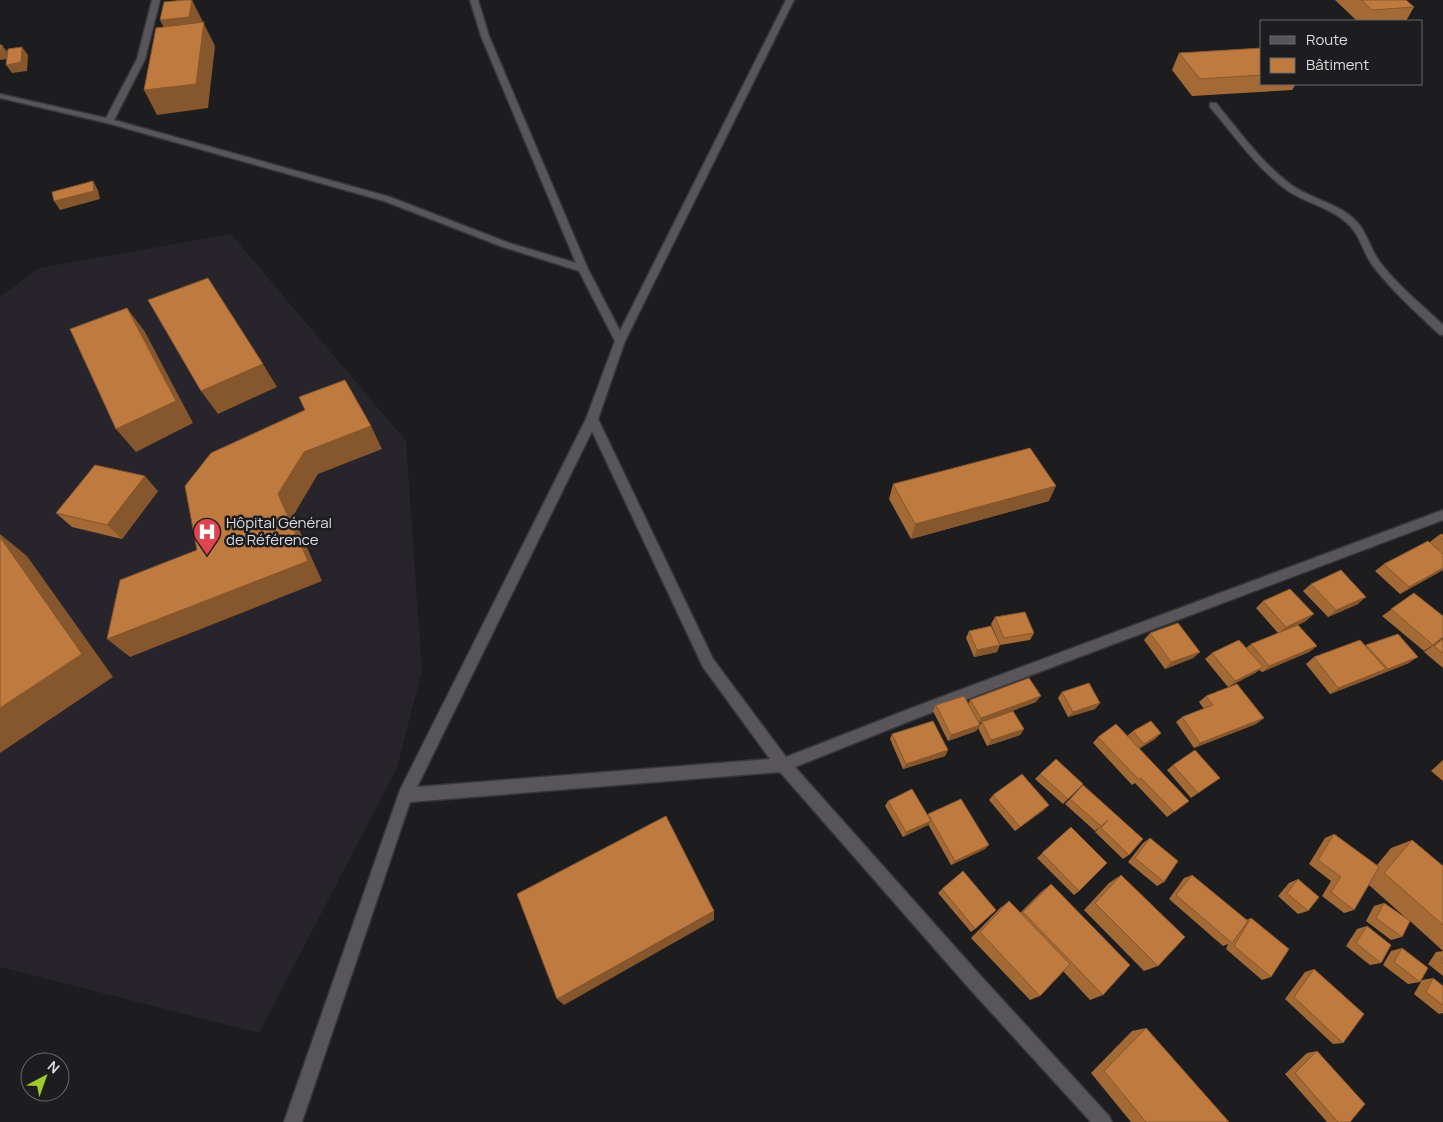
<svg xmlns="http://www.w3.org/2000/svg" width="1443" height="1122" viewBox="0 0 1443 1122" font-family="Manrope,sans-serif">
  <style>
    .built { fill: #27242c }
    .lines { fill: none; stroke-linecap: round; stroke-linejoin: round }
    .minor-casing { stroke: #373638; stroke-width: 3 }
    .minor { fill: #58565a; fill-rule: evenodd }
    .wall { fill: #a46a36 }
    .shaded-wall { fill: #86562c }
    .building { fill: #bf7b3f; stroke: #86562c }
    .labels { text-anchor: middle; stroke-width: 5; stroke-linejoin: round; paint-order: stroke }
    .poi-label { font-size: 15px; fill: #dcdbdd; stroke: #1d1c1f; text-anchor: start }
  </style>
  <rect width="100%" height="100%" fill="#1d1c1f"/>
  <!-- built -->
  <path class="built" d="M 231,234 L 406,441 L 422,671 L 397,768 L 259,1033 L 0,967 L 0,297 L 39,268 Z"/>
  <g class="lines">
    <defs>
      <g id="minor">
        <path d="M 152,0 L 160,0 L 145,59 L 114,120 L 390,197 L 509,243 L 576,263 L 481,36 L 470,0 L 478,0 L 489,36 L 588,269 L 620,331 L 786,0 L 794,0 L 625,341 L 598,419 L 713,659 L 786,757 L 917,706 L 1443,510 L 1443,520 L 920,717 L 795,767 L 980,975 L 1109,1116 L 1112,1122 L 1091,1122 L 968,987 L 780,772 L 410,802 L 302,1122 L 284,1122 L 400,790 L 586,419 L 615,341 L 579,271 L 503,247 L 384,201 L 107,123 L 0,98 L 0,94 L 106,118 L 137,59 ZM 592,431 L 703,667 L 770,759 L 417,787 Z"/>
        <path d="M 1210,103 L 1216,103 C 1239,131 1261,162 1290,184 C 1310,199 1339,203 1356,221 C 1367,232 1370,248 1379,261 C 1397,285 1421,304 1443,325 L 1443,335 L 1439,334 C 1416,312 1392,291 1373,266 C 1363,253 1360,234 1347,223 C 1330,207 1304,203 1284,188 C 1255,166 1234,135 1210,107 Z"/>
      </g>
    </defs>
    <!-- minor casing -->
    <use href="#minor" class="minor-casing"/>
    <!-- minor -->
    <use href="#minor" class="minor"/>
  </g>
  <!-- wall -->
  <g class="wall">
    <path d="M 1335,0 L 1406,0 L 1414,7 L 1406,21 L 1357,21 Z"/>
    <path d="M 1262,48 L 1262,84 L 1296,84 L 1292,90 L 1192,96 L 1172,70 L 1179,53 Z"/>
    <path d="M 893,484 L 1049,501 L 911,539 L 889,499 Z"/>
    <path d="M 158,491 L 122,539 L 72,527 L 56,513 Z"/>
    <path d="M 1443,534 L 1443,570 L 1400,594 L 1375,571 L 1384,564 L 1430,542 L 1439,535 Z"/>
    <path d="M 1311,584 L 1358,604 L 1328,617 L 1303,591 Z"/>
    <path d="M 1414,593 L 1433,645 L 1424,651 L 1382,616 Z"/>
    <path d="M 1263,601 L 1306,621 L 1298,625 L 1317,646 L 1309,652 L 1262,672 L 1259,670 L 1255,673 L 1228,687 L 1205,659 L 1212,653 L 1246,648 L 1251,644 L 1278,633 L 1256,608 Z"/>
    <path d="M 995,617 L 1034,633 L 1030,640 L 1000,645 L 991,624 Z"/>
    <path d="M 969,631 L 997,652 L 974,657 L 966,638 Z"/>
    <path d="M 1150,633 L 1200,652 L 1193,658 L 1165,669 L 1144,640 Z"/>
    <path d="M 1443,638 L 1443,668 L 1424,652 Z"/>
    <path d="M 1366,645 L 1409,663 L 1330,694 L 1306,664 L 1314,657 Z"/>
    <path d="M 1062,692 L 1100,703 L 1095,709 L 1068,717 L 1058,698 Z"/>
    <path d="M 1206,696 L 1264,718 L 1256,724 L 1194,748 L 1176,722 L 1182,717 L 1204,709 L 1199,702 Z"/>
    <path d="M 970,700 L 1036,702 L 979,723 L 980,725 L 976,731 L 948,741 L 933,711 L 936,705 L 968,704 Z"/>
    <path d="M 982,722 L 1024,729 L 1020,735 L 987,746 L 978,728 Z"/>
    <path d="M 1133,731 L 1161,733 L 1155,739 L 1139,749 L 1189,801 L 1167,817 L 1135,783 L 1132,785 L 1093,743 L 1098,737 L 1127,736 Z"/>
    <path d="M 892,734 L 948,750 L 945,756 L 903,769 L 890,739 Z"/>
    <path d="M 1443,760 L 1443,781 L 1431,771 Z"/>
    <path d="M 1173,765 L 1220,778 L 1191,798 L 1167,770 Z"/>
    <path d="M 1040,774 L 1083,784 L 1063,804 L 1035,779 Z"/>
    <path d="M 1083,785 L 1129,855 L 1123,859 L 1095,832 L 1101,826 L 1095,831 L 1065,804 Z"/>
    <path d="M 993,795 L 1044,810 L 1015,831 L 989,800 Z"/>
    <path d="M 888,801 L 927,815 L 928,814 L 985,849 L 951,865 L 928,824 L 928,825 L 903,837 L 885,806 Z"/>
    <path d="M 1071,827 L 1079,891 L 1074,895 L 1037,858 Z"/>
    <path d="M 1334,834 L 1377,865 L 1391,848 L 1412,840 L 1443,866 L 1443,976 L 1428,964 L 1436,952 L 1443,951 L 1410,921 L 1402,937 L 1391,940 L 1366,921 L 1374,906 L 1384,903 L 1407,919 L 1369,885 L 1354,910 L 1344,913 L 1322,896 L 1331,881 L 1309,864 L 1325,838 Z"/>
    <path d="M 1150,838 L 1164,882 L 1157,886 L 1128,862 L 1143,843 Z"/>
    <path d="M 1121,875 L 1158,966 L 1144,971 L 1084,910 L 1109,883 Z"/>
    <path d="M 1192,875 L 1246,920 L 1251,918 L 1271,977 L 1262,980 L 1226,949 L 1228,944 L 1223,946 L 1169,899 L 1184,878 Z"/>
    <path d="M 1298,879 L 1308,911 L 1298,914 L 1278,896 L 1289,883 Z"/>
    <path d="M 1051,884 L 1103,995 L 1090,1000 L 1063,971 L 1040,996 L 1030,1000 L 971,938 L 1000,908 L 1009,901 L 1020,913 L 1041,892 Z"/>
    <path d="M 942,889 L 975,929 L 971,932 L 938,893 Z"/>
    <path d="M 1367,926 L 1381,963 L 1370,965 L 1346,946 L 1357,929 Z"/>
    <path d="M 1402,948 L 1420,982 L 1408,984 L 1383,965 L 1391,951 Z"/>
    <path d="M 1314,969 L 1343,1043 L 1333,1044 L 1285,999 L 1305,972 Z"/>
    <path d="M 1433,978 L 1443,986 L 1443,1013 L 1439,1014 L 1414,994 L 1422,980 Z"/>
    <path d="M 1146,1028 L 1229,1122 L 1131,1122 L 1091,1073 L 1132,1031 Z"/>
    <path d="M 1317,1051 L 1350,1122 L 1327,1122 L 1285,1074 L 1307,1053 Z"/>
  </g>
  <!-- shaded-wall -->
  <g class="shaded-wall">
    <path d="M 192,0 L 215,46 L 208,108 L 157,115 L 144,90 L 172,44 L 160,20 Z"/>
    <path d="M 2,45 L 8,53 L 7,59 L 0,60 L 0,51 Z"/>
    <path d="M 22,47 L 28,55 L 27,71 L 12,73 L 6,65 Z"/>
    <path d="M 93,181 L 98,190 L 100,199 L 60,210 L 54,201 Z"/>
    <path d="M 127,308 L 145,332 L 193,423 L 136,452 L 116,429 Z"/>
    <path d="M 263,364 L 277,387 L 218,414 L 201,391 Z"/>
    <path d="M 371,426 L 382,449 L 318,474 L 293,516 L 322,581 L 130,657 L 107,639 L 304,452 Z"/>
    <path d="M 145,476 L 158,491 L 122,539 L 107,525 Z"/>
    <path d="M 1056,486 L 1049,501 L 911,539 L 915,524 Z"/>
    <path d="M 0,534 L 27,556 L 113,677 L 0,753 Z"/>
    <path d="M 1443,568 L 1443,570 L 1400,594 L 1409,587 Z"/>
    <path d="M 1366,597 L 1358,604 L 1328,617 L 1336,610 Z"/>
    <path d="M 1314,614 L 1306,621 L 1279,633 L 1286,627 Z"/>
    <path d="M 1000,645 L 997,652 L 974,657 L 977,650 Z"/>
    <path d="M 1317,646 L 1309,652 L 1262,672 L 1269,666 Z"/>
    <path d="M 1200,652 L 1193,658 L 1165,669 L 1171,662 Z"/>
    <path d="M 1418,657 L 1409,663 L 1379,675 L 1388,669 Z"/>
    <path d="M 1263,667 L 1255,673 L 1228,687 L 1235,681 Z"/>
    <path d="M 1386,669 L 1377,676 L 1330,694 L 1338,688 Z"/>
    <path d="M 1041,696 L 1036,702 L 977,724 L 981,718 Z"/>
    <path d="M 1100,703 L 1095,709 L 1068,717 L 1073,712 Z"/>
    <path d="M 1264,718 L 1256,724 L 1194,748 L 1200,743 Z"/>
    <path d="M 980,725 L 976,731 L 948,741 L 951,735 Z"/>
    <path d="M 1024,729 L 1020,735 L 987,746 L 991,740 Z"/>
    <path d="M 1161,733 L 1155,739 L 1138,749 L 1144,744 Z"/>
    <path d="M 948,750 L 945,756 L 903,769 L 906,764 Z"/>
    <path d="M 1049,805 L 1044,810 L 1015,831 L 1020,827 Z"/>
    <path d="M 931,821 L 928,825 L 903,837 L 906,832 Z"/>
    <path d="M 989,845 L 985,849 L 951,865 L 955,861 Z"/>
    <path d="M 714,911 L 714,920 L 564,1005 L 557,999 Z"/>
  </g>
  <!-- building -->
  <g class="building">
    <path d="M 184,0 L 192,0 L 189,17 L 160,20 L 164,2 Z"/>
    <path d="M 1361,0 L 1406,0 L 1414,7 L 1372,10 Z"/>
    <path d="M 204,22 L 196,84 L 144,90 L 156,28 Z"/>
    <path d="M 0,45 L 2,45 L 1,51 L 0,51 Z"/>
    <path d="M 22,47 L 21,62 L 6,65 L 8,49 Z"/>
    <path d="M 1262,48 L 1262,75 L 1200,79 L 1179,53 Z"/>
    <path d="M 93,181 L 94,191 L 54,201 L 52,192 Z"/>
    <path d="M 208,278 L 263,364 L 201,391 L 148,300 Z"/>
    <path d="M 127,308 L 176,401 L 116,429 L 70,329 Z"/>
    <path d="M 345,380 L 371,426 L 304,452 L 278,494 L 308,561 L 107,639 L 120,580 L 197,550 L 185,486 L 211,453 L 305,410 L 299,397 Z"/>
    <path d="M 1030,448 L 1056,486 L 915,524 L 893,484 Z"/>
    <path d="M 95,465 L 145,476 L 107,525 L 56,513 Z"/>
    <path d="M 1443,534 L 1443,540 L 1439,535 Z"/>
    <path d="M 0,537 L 82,654 L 0,708 Z"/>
    <path d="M 1428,541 L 1443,554 L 1443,568 L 1409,587 L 1384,564 Z"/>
    <path d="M 1341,570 L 1366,597 L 1336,610 L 1311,584 Z"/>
    <path d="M 1290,589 L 1314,614 L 1286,627 L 1263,601 Z"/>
    <path d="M 1414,593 L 1443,616 L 1443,637 L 1433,645 L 1391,609 Z"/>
    <path d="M 1025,612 L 1034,633 L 1004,638 L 995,617 Z"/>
    <path d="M 1178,623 L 1200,652 L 1171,662 L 1150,633 Z"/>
    <path d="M 1298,625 L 1317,646 L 1269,666 L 1251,644 Z"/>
    <path d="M 991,626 L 1000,645 L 977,650 L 969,631 Z"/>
    <path d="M 1398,634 L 1418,657 L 1388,669 L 1366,645 Z"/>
    <path d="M 1443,639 L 1443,653 L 1434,646 Z"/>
    <path d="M 1239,640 L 1263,667 L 1235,681 L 1212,653 Z"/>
    <path d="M 1360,640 L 1386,669 L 1338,688 L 1314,657 Z"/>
    <path d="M 1029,678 L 1041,696 L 981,718 L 970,700 Z"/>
    <path d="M 1089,683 L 1100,703 L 1073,712 L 1062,692 Z"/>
    <path d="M 1237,684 L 1264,718 L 1200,743 L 1182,717 L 1213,705 L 1206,696 Z"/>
    <path d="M 964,696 L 980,725 L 951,735 L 936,705 Z"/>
    <path d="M 1013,711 L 1024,729 L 991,740 L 982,722 Z"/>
    <path d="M 933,721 L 948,750 L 906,764 L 892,734 Z"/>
    <path d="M 1151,721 L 1161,733 L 1144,744 L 1133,731 Z"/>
    <path d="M 1116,724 L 1189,801 L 1174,812 L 1141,778 L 1139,780 L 1098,737 Z"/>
    <path d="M 1195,750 L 1220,778 L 1198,793 L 1173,765 Z"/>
    <path d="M 1056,759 L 1083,784 L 1068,799 L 1040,774 Z"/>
    <path d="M 1022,774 L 1049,805 L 1020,827 L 993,795 Z"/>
    <path d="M 1083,785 L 1143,839 L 1129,855 L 1101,828 L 1108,820 L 1101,826 L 1070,799 Z"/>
    <path d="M 912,789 L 931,821 L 906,832 L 888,801 Z"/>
    <path d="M 961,799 L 989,845 L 955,861 L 928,814 Z"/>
    <path d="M 666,816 L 714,911 L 557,999 L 517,894 Z"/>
    <path d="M 1071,827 L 1107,863 L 1079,891 L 1042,853 Z"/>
    <path d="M 1334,834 L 1379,867 L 1354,910 L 1331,892 L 1341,877 L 1318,860 Z"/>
    <path d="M 1150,838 L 1178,861 L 1164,882 L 1135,858 Z"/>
    <path d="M 1412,840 L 1443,866 L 1443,925 L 1384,873 Z"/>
    <path d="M 963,871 L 996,910 L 975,929 L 942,889 Z"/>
    <path d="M 1121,875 L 1185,937 L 1158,966 L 1095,903 Z"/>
    <path d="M 1192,875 L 1248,921 L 1232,943 L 1176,895 Z"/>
    <path d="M 1298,879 L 1319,897 L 1308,911 L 1287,893 Z"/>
    <path d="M 1051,884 L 1130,965 L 1103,995 L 1023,912 Z"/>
    <path d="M 1009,901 L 1070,964 L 1040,996 L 980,932 Z"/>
    <path d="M 1384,903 L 1410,921 L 1402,937 L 1376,918 Z"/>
    <path d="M 1251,918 L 1289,949 L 1271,977 L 1234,946 Z"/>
    <path d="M 1367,926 L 1391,945 L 1381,963 L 1356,943 Z"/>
    <path d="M 1402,948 L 1428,968 L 1420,982 L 1394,962 Z"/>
    <path d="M 1443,957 L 1443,964 L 1440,961 Z"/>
    <path d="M 1314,969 L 1364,1014 L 1343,1043 L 1294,997 Z"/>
    <path d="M 1433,978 L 1443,986 L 1443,1005 L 1426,992 Z"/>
    <path d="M 1146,1028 L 1229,1122 L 1146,1122 L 1104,1071 Z"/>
    <path d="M 1317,1051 L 1365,1104 L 1350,1122 L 1338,1122 L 1295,1073 Z"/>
  </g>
  <!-- icons -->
  <defs>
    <symbol id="hospital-pin" viewBox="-11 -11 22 30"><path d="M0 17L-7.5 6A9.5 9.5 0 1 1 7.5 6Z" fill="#e0444e" stroke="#1d1c1f"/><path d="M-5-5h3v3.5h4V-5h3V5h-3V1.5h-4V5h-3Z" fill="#fff"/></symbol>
  </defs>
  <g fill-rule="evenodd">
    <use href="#hospital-pin" x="191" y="516" width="32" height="43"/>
  </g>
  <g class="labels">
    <!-- poi labels -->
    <g class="poi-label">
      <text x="226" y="528">Hôpital Général<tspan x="226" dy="17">de Référence</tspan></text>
    </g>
  </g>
  <!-- legend -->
  <rect x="1260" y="20" width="162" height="65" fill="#1d1c1f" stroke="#69686b"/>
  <rect x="1270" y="36" width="25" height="8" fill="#58565a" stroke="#69686b"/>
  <text x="1306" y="45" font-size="15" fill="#dcdbdd">Route</text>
  <rect x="1270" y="58" width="25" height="15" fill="#bf7b3f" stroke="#69686b"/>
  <text x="1306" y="70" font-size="15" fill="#dcdbdd">Bâtiment</text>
  <!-- north arrow -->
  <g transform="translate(45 1077) rotate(41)"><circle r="24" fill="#1d1c1f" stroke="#69686b"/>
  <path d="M0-4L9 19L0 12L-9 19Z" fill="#a0c92c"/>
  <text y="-8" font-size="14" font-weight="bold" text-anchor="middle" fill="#dcdbdd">N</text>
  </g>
</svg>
